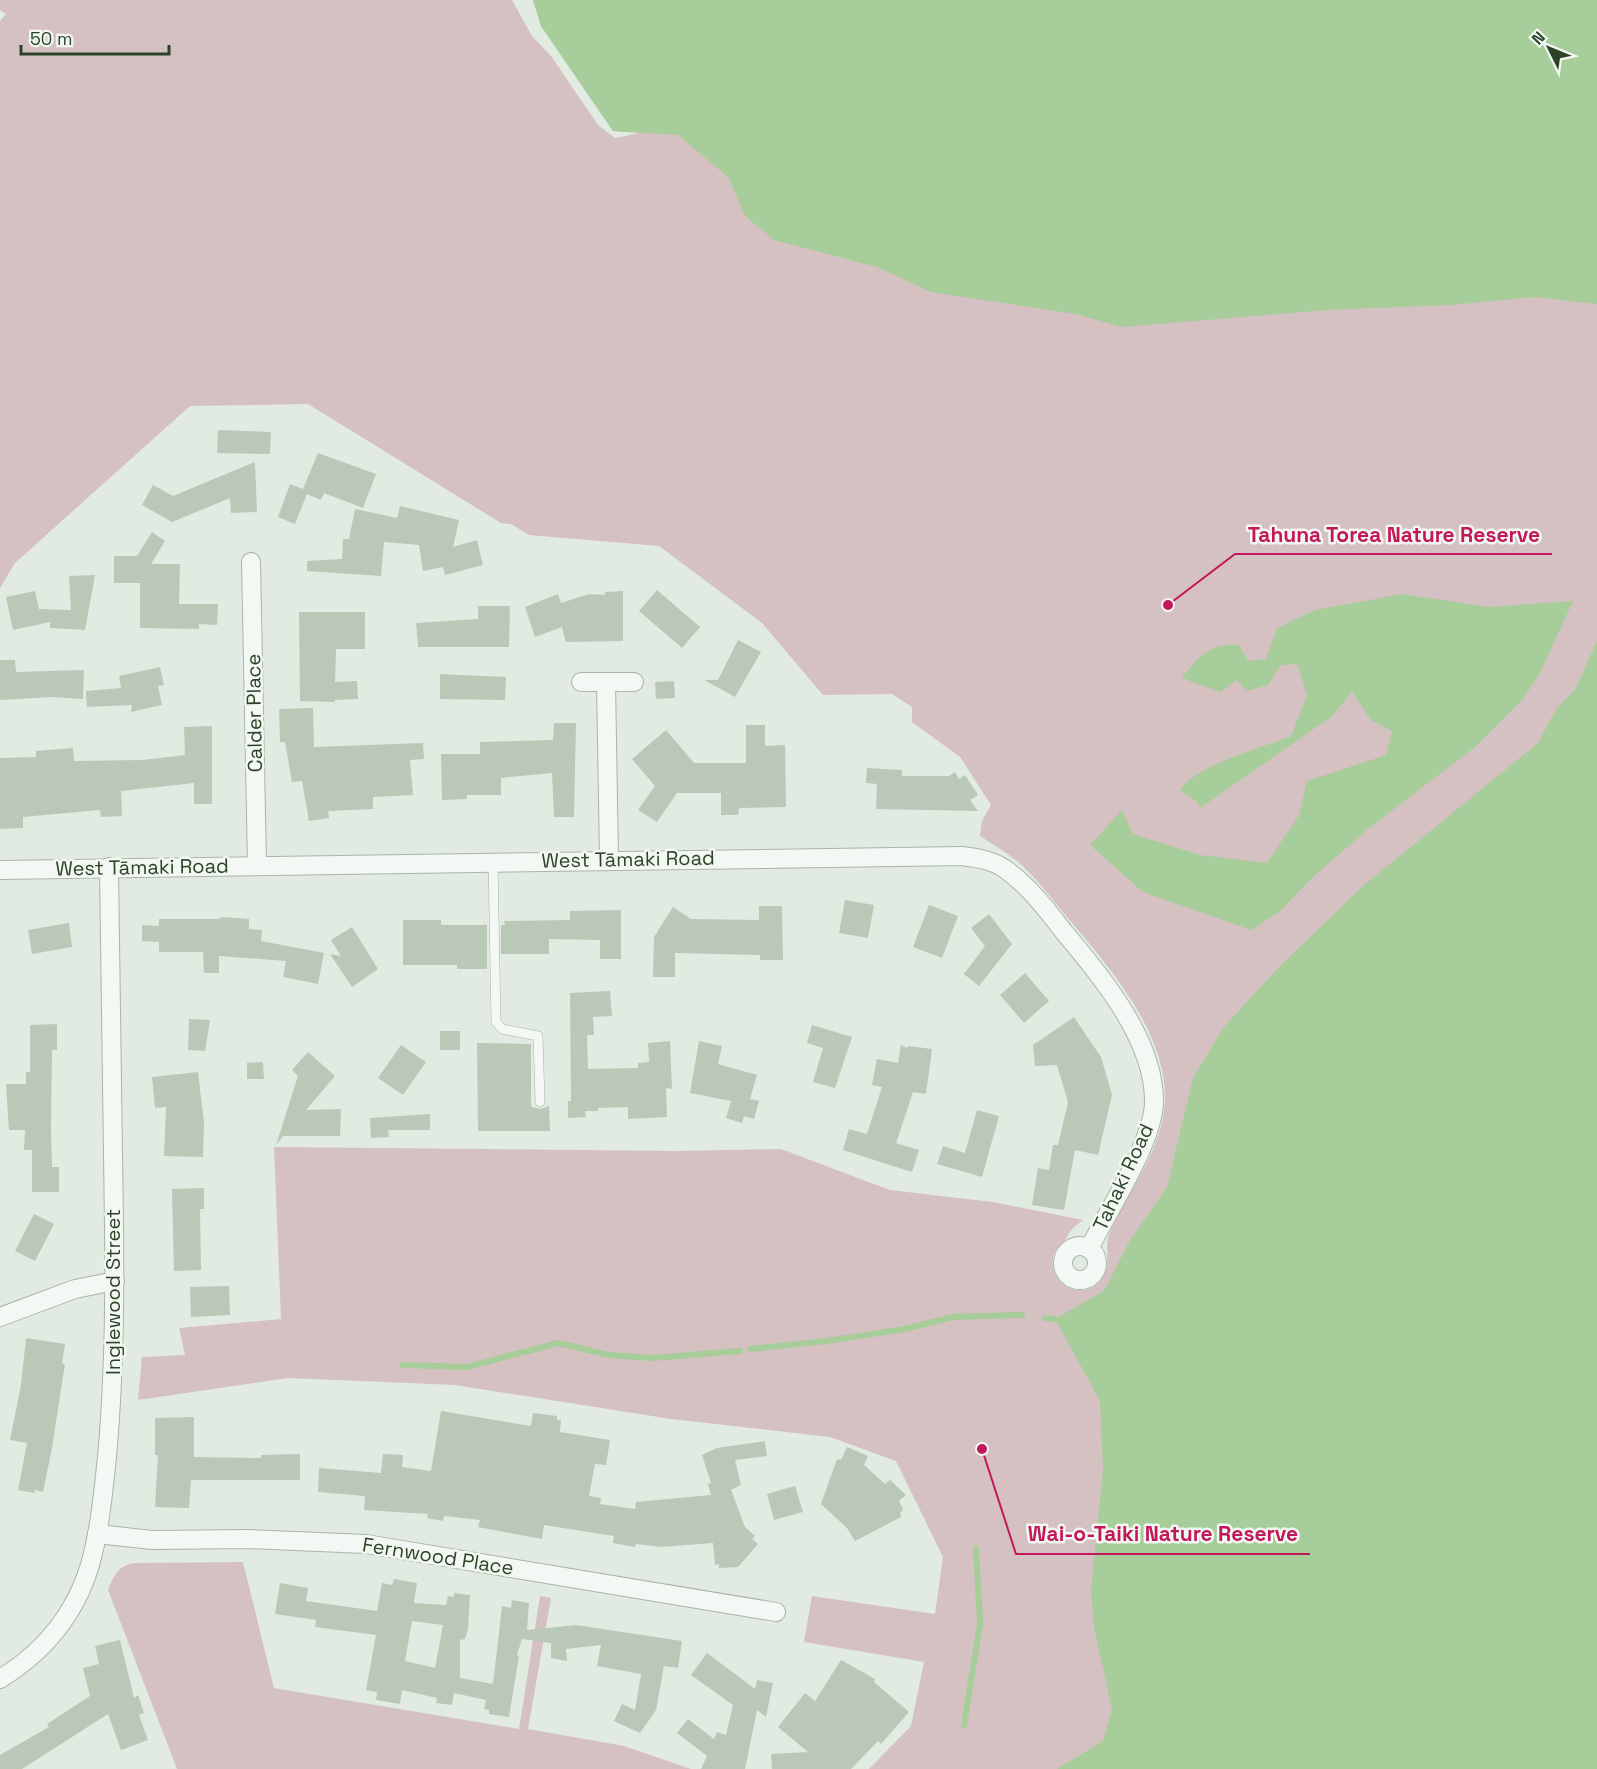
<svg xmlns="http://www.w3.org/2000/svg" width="1597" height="1769" viewBox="0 0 1597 1769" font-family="'Space Grotesk',sans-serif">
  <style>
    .green { fill: #d5c1c2 }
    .water { fill: #a7cd9a }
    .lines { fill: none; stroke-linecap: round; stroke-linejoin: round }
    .stream { stroke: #a7cd9a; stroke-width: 6 }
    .building { fill: #bac8b8; fill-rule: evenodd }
    .service-casing { stroke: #a8b5a6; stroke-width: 10 }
    .minor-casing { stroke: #a8b5a6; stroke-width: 20 }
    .service { stroke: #f4f8f4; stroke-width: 9 }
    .minor { stroke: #f4f8f4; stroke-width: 18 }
    .labels { text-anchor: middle; stroke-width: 5; stroke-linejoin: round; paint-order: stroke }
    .street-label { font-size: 20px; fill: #2c4328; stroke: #f2f8f1 }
    .leader { fill: none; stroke: #c2185b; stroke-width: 2 }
    .callout-dot { fill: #c2185b; stroke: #f2f8f1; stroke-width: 2 }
    .callout-label { font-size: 21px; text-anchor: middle; font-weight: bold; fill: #c2185b; stroke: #f2f8f1; stroke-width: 5; stroke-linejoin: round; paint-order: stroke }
  </style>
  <rect width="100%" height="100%" fill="#e2ebe1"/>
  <!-- green -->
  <g class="green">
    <path d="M 0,0 L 512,0 L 532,36 L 551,56 L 598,125 L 615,138 L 639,133 L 613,131 L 541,26 L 533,0 L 1597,0 L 1597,1769 L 869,1769 L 911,1726 L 924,1662 L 804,1642 L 812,1596 L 935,1614 L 943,1557 L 896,1461 L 830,1437 L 671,1419 L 455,1385 L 288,1378 L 138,1400 L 142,1357 L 185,1355 L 179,1328 L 281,1319 L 274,1147 L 677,1151 L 781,1149 L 890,1190 L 993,1202 L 1083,1220 C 1074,1226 1070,1231 1065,1240 C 1062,1245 1056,1248 1054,1254 C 1045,1284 1083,1303 1101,1280 C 1114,1264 1102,1247 1111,1229 C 1131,1187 1163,1148 1165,1100 C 1167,1032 1107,964 1066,916 C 1050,897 1036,877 1017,861 C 1006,852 992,844 980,836 L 982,821 L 991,805 L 960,757 L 912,722 L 912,707 L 892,694 L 823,695 L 762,623 L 659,546 L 529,535 L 511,524 L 501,523 L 308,404 L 190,406 L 15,563 L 0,588 L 0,21 L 6,14 L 0,10 Z"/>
    <path d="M 243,1562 L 274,1688 L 519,1729 L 540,1596 L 551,1598 L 528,1729 L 624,1746 L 691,1769 L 177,1769 L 108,1590 C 114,1575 118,1566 134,1563 Z"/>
  </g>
  <!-- water -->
  <g class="water">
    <path d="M 533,0 L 1597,0 L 1597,304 L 1535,297 L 1451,305 L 1327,310 L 1121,327 L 1076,314 L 931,292 L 877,267 L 774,240 L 744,215 L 729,178 L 678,135 L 613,131 L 541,26 Z"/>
    <path d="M 1402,594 L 1489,607 L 1573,601 L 1540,673 L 1523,699 L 1474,748 L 1369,828 L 1312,878 L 1279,912 L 1251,930 L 1143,892 L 1090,845 L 1122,810 L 1133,834 L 1200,855 L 1267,863 L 1299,815 L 1307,781 L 1386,755 L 1392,731 L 1371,720 L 1352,692 L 1331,717 L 1200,808 L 1196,801 L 1180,790 C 1196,765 1262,748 1291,736 L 1307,695 L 1297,664 L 1281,665 L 1268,685 L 1247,691 L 1237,680 L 1221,692 L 1181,678 C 1199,658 1208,642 1239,645 L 1248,661 L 1266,659 L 1277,628 L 1315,610 Z"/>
    <path d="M 1597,641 L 1597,1769 L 1057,1769 L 1103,1741 L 1112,1709 L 1094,1627 L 1091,1589 L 1103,1470 L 1100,1401 L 1055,1319 L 1104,1291 L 1129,1242 L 1167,1187 L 1193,1078 L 1223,1028 L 1278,968 L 1363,886 L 1538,743 L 1556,709 L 1575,690 Z"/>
  </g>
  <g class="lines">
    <!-- stream -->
    <g class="stream">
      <path d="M 1045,1318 L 1055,1319"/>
      <path d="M 751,1349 L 826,1341 L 905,1329 L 953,1317 L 1022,1315"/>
      <path d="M 403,1365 L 467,1367 L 558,1343 L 609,1355 L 653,1358 L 740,1351"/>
      <path d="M 964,1725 L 980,1624 L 976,1548"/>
    </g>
  </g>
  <!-- building -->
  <g class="building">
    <path d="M 218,430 L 271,432 L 270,454 L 217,453 Z"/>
    <path d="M 318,453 L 376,474 L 363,508 L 324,493 L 321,500 L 307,494 L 295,524 L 278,517 L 290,484 L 303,489 Z"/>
    <path d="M 255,462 L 257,512 L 231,513 L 230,498 L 172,522 L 142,505 L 153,485 L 173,496 Z"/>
    <path d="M 400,506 L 459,520 L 453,547 L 477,540 L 483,565 L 445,575 L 443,567 L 423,571 L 419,545 L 384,542 L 381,576 L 307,571 L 307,561 L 342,559 L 343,539 L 349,539 L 355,509 L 397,518 Z"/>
    <path d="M 152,532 L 165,541 L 151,564 L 180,564 L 179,604 L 218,604 L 217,625 L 199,624 L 199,629 L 140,628 L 140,583 L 114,583 L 114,556 L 137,556 Z"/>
    <path d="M 95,575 L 85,630 L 50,628 L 50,622 L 13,630 L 6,597 L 35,591 L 39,609 L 71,610 L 69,576 Z"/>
    <path d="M 657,590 L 700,627 L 682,648 L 639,611 Z"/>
    <path d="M 623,591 L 623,641 L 566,642 L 562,627 L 535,637 L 525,607 L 558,594 L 561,603 L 589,594 L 605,595 L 605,592 Z"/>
    <path d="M 478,606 L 510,606 L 509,647 L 418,647 L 416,623 L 478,619 Z"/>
    <path d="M 299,612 L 365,612 L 365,649 L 336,649 L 335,682 L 357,681 L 358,699 L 335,700 L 335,702 L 300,701 Z"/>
    <path d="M 738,640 L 761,652 L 735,697 L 704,680 L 718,680 Z"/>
    <path d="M 0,660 L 15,660 L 16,672 L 84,670 L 83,699 L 52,697 L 0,700 Z"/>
    <path d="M 160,667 L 164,685 L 158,686 L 162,705 L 131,712 L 132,705 L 87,707 L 86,691 L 121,688 L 119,676 Z"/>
    <path d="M 440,674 L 506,677 L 505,700 L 440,699 Z"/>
    <path d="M 674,681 L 675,698 L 656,699 L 655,682 Z"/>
    <path d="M 313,708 L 314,747 L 423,743 L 424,759 L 410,760 L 413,795 L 373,797 L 373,809 L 328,811 L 329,818 L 309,821 L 302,781 L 292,782 L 285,742 L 280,742 L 279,709 Z"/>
    <path d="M 554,723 L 576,723 L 574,817 L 554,817 L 552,773 L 501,778 L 501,795 L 467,795 L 467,799 L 442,800 L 441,754 L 480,754 L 480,742 L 553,740 Z"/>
    <path d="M 746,725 L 765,725 L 765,746 L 785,745 L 786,807 L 739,808 L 738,815 L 721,815 L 721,793 L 677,793 L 657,822 L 638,810 L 655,786 L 632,759 L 666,730 L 694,763 L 746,763 Z"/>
    <path d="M 212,726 L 212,804 L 194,804 L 194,783 L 121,791 L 122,816 L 101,817 L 100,810 L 23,817 L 23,828 L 0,829 L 0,758 L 36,757 L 36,751 L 73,748 L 74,761 L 143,760 L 185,755 L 184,727 Z"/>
    <path d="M 867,768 L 902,770 L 902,776 L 949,776 L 955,772 L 959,779 L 965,775 L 978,795 L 970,800 L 978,811 L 876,809 L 877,784 L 866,783 Z"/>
    <path d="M 845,900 L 874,905 L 868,938 L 839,933 Z"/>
    <path d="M 929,905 L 958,916 L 942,958 L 913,947 Z"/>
    <path d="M 759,906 L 782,906 L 783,960 L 760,960 L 760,955 L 675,953 L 675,977 L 653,977 L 654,937 L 673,907 L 691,919 L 759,920 Z"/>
    <path d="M 621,910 L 621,959 L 600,959 L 600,940 L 549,939 L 549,954 L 501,954 L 501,925 L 505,925 L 504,921 L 570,920 L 570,911 Z"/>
    <path d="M 989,914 L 1012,944 L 979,986 L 964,974 L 985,946 L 971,928 Z"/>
    <path d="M 221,917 L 249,919 L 249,929 L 262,930 L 261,941 L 324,953 L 318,984 L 283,977 L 286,961 L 219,956 L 219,973 L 204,973 L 203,952 L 159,952 L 159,942 L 142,941 L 142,925 L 159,926 L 159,919 L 220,919 Z"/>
    <path d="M 403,920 L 441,920 L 441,925 L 487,925 L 487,969 L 457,969 L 457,965 L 403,965 Z"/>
    <path d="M 69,923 L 72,947 L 32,954 L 28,930 Z"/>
    <path d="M 352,927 L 378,969 L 352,987 L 330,954 L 341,956 L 331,940 Z"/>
    <path d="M 1025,973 L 1049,1001 L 1024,1023 L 1000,995 Z"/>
    <path d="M 610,991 L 612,1016 L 593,1017 L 594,1035 L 587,1035 L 588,1069 L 638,1068 L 638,1063 L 649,1062 L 648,1043 L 670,1041 L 672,1089 L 666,1088 L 667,1117 L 628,1119 L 628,1107 L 598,1108 L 598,1111 L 585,1111 L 586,1117 L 568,1118 L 568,1101 L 571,1101 L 570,993 Z"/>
    <path d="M 1074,1017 L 1101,1057 L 1112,1095 L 1098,1155 L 1075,1150 L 1064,1210 L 1032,1205 L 1038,1168 L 1049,1170 L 1053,1145 L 1058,1145 L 1068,1102 L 1057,1065 L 1035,1066 L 1033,1045 Z"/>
    <path d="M 189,1019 L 210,1020 L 205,1051 L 188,1050 Z"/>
    <path d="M 57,1024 L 57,1050 L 52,1050 L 51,1127 L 52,1167 L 59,1167 L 59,1192 L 32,1192 L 32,1150 L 24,1150 L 25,1130 L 9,1130 L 6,1084 L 26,1084 L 26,1072 L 30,1072 L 30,1025 Z"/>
    <path d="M 812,1025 L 852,1037 L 835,1088 L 813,1082 L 823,1048 L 807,1043 Z"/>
    <rect x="440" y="1031" width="20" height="19"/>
    <path d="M 699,1041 L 722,1046 L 718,1064 L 757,1075 L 750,1099 L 759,1101 L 754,1119 L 744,1116 L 742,1123 L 726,1118 L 731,1101 L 690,1093 Z"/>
    <path d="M 477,1043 L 531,1044 L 531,1107 L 541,1109 L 549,1106 L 550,1131 L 478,1131 Z"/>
    <path d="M 401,1045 L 426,1062 L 403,1095 L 378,1078 Z"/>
    <path d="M 901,1045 L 907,1048 L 908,1046 L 932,1049 L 926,1094 L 913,1092 L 896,1143 L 919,1150 L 912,1172 L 843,1150 L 849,1129 L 867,1134 L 882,1087 L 872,1085 L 877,1059 L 898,1063 Z"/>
    <path d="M 308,1052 L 335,1076 L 306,1110 L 341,1109 L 340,1136 L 283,1136 L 276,1145 L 298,1076 L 292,1070 Z"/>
    <path d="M 263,1062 L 264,1079 L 247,1079 L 247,1063 Z"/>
    <path d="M 198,1072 L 204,1123 L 203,1157 L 164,1156 L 166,1107 L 155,1108 L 152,1077 Z"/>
    <path d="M 977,1110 L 999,1116 L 982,1177 L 937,1164 L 943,1146 L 965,1153 Z"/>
    <path d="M 430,1114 L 430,1130 L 388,1130 L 389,1137 L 371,1138 L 370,1118 Z"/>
    <path d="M 204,1188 L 204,1209 L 200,1209 L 201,1270 L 174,1271 L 172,1189 Z"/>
    <path d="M 34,1214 L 54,1224 L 35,1261 L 15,1251 Z"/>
    <path d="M 229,1286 L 230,1315 L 191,1317 L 190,1287 Z"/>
    <path d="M 26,1338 L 65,1344 L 62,1363 L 65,1364 L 52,1448 L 43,1492 L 35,1490 L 35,1493 L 18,1490 L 27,1443 L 10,1440 L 21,1385 Z"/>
    <path d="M 441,1411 L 531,1426 L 533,1413 L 557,1416 L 557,1420 L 561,1420 L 560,1432 L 610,1440 L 606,1465 L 595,1464 L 589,1496 L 601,1498 L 600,1504 L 635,1509 L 636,1502 L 711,1495 L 708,1484 L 711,1483 L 702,1455 L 717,1448 L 765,1441 L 767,1456 L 735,1460 L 741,1485 L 731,1490 L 745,1527 L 755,1536 L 752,1539 L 758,1544 L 738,1567 L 719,1568 L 719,1564 L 715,1565 L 713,1543 L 661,1547 L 636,1544 L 635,1547 L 613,1543 L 614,1536 L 544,1525 L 542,1539 L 478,1527 L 480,1520 L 444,1516 L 443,1521 L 427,1518 L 428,1514 L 364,1510 L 365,1496 L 318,1492 L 319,1468 L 381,1473 L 383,1454 L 403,1455 L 402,1467 L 431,1471 Z"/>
    <path d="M 194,1417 L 194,1457 L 261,1458 L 261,1455 L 300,1454 L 300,1480 L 191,1480 L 189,1508 L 155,1507 L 158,1455 L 155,1455 L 155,1418 Z"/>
    <path d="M 847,1447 L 868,1456 L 864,1465 L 885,1484 L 890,1480 L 906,1495 L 899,1501 L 903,1510 L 900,1513 L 901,1517 L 855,1541 L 847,1528 L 821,1504 L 837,1459 L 841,1460 Z"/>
    <path d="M 795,1486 L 803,1512 L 774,1520 L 767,1494 Z"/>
    <path d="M 394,1579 L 417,1583 L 414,1603 L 446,1605 L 448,1596 L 454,1597 L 454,1593 L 470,1595 L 468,1629 L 465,1639 L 460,1640 L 460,1678 L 493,1684 L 502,1606 L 511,1608 L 512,1600 L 529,1603 L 527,1630 L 576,1625 L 682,1641 L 678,1668 L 664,1666 L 656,1710 L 640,1733 L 614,1721 L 622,1704 L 635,1710 L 641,1674 L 597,1666 L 601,1645 L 566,1649 L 567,1661 L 551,1658 L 551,1643 L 522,1639 L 517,1655 L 519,1656 L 509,1717 L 489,1714 L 489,1710 L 484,1709 L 486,1700 L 454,1693 L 452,1705 L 436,1703 L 437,1698 L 402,1690 L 400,1704 L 376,1700 L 377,1692 L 366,1690 L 376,1635 L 315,1627 L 316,1620 L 275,1614 L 280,1583 L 308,1588 L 306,1601 L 377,1611 L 382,1583 L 392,1585 ZM 412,1621 L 443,1625 L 435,1668 L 405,1661 Z"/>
    <path d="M 120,1640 L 134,1698 L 138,1695 L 144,1713 L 139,1715 L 148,1740 L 121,1750 L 108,1714 L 22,1769 L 0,1769 L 0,1755 L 49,1727 L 47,1724 L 90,1696 L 83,1668 L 99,1664 L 95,1646 Z"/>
    <path d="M 707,1653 L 755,1689 L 757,1680 L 773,1683 L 766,1717 L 757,1710 L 745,1769 L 701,1769 L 707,1756 L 677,1733 L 688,1719 L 714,1739 L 717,1732 L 726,1735 L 733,1705 L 691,1675 Z"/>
    <path d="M 841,1660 L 875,1679 L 874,1682 L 909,1712 L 881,1744 L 878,1741 L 851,1769 L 772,1769 L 771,1754 L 808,1752 L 778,1727 L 805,1693 L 815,1701 Z"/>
  </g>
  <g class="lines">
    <defs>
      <path id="service" d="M 493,861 L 496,1022 L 502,1029 L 538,1036 L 540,1102"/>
      <g id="minor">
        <path d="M 251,562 L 257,865"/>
        <path d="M 581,682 L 634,682"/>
        <path d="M 606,683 L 609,859"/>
        <path d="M 0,870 L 962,856 C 977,858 992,860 1005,869 C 1028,885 1047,910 1064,932 C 1102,978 1155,1040 1154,1103 C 1153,1142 1107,1212 1089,1249"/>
        <circle cx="1080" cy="1263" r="17"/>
        <path d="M 0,1317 L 75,1289 L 115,1281"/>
        <path d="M 97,1534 L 152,1540 L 247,1539 L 366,1544 L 776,1612"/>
        <path d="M 0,1679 C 44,1652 75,1615 90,1565 C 100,1529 103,1494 107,1457 C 114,1380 115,1303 114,1226 C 112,1107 110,987 109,867"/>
      </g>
    </defs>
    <!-- service casing -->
    <use href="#service" class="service-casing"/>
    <!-- minor casing -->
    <use href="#minor" class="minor-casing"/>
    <!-- service -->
    <use href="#service" class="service"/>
    <!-- minor -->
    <use href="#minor" class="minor"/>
  </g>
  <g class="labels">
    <!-- street labels -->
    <g class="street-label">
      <text transform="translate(254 713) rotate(-91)" y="7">Calder Place</text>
      <text transform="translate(628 859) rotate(-1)" y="7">West Tāmaki Road</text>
      <text transform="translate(142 867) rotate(-1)" y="7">West Tāmaki Road</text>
      <text transform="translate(1123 1177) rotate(-65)" y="7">Tahaki Road</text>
      <text transform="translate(113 1292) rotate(-90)" y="7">Inglewood Street</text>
      <text transform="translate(438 1556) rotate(9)" y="7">Fernwood Place</text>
    </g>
  </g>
  <!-- callouts -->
  <path class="leader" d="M1168 605L1235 554H1552M982 1449L1016 1554H1310"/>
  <g class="callout-dot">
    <circle cx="1168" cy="605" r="6"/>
    <circle cx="982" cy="1449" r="6"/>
  </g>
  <g class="callout-label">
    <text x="1394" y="542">Tahuna Torea Nature Reserve</text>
    <text x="1163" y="1541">Wai-o-Taiki Nature Reserve</text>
  </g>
  <!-- north arrow -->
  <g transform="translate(1549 48) rotate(313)" stroke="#f2f8f1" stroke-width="4.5" paint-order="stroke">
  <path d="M0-4.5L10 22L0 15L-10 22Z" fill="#2c4328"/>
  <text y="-9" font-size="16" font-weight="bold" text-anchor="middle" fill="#2c4328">N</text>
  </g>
  <!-- scale -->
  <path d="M21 45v9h148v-9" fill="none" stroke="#2c4328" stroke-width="3"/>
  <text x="30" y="45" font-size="18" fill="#2c4328" stroke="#f2f8f1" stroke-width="4.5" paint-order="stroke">50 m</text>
</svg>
